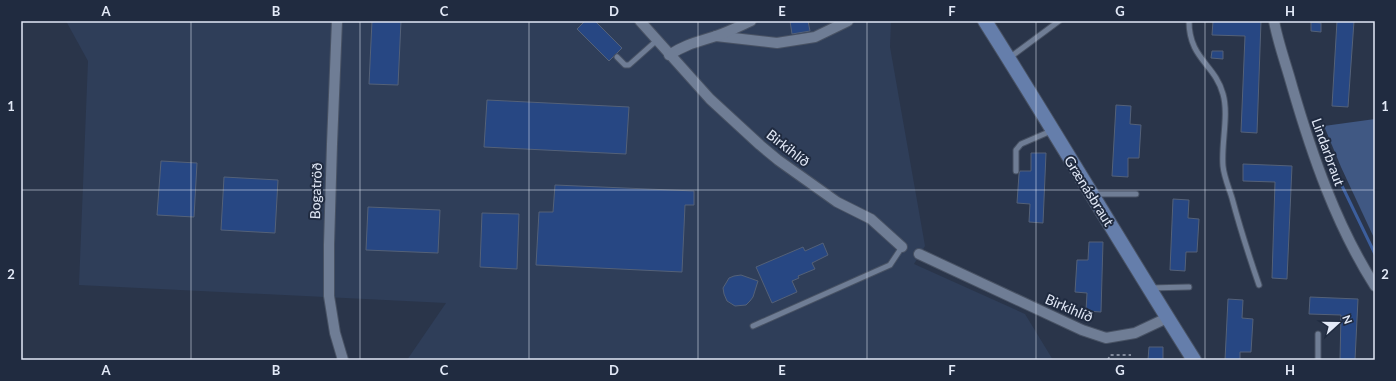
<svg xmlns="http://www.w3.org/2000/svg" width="1396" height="381" viewBox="0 0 1396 381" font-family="Lato,sans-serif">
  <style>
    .built { fill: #2f3e59 }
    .green { fill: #405883 }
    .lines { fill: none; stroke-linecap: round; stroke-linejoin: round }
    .stream { stroke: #3c5e9c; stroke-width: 3 }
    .building { fill: #274783; stroke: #546178 }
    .lane-casing { stroke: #485264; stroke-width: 7 }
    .street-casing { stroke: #485264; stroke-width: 12 }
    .secondary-casing { stroke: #485264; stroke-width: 16 }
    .path { stroke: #818a9c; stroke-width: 2; stroke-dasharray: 3 3; stroke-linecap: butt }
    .lane { stroke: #6f7d95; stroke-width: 5 }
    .street { stroke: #6f7d95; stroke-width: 10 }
    .secondary { stroke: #657eab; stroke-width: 14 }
    .grid { fill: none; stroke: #e2e9f7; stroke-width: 1; stroke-opacity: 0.55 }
    .labels { text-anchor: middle; stroke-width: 4; stroke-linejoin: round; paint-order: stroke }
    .street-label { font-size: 14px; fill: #e2e9f7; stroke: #202b40 }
    .neatline { fill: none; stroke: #e2e9f7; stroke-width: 1.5 }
    .grid-label { font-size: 13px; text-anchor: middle; font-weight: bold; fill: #e2e9f7 }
  </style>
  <rect width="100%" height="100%" fill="#2a354a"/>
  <!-- built -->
  <path class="built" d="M 66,21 L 891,21 L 890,47 L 925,246 L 914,264 L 1025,314 L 1053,360 L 407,360 L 446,303 L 79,285 L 88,61 Z"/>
  <!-- green -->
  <path class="green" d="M 1375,119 L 1375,240 L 1341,167 L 1324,126 Z"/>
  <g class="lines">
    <!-- stream -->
    <g class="stream">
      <path d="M 1319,133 L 1323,144"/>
      <path d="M 1330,161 L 1375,254"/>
    </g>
  </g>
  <!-- building -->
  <g class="building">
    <path d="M 372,21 L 401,21 L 398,85 L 369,84 Z"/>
    <path d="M 585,21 L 595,21 L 622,48 L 609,61 L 577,29 Z"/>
    <path d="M 790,21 L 808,21 L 810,31 L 792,34 Z"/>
    <path d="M 1213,21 L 1261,21 L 1257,133 L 1241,132 L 1245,36 L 1212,35 Z"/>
    <path d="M 1337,21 L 1354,21 L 1348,107 L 1332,106 Z"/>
    <path d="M 1311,22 L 1321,23 L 1321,32 L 1311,31 Z"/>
    <path d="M 1212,51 L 1223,51 L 1223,59 L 1211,58 Z"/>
    <path d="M 487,100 L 629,107 L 626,154 L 484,147 Z"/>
    <path d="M 1116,105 L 1131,106 L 1130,124 L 1141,125 L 1139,158 L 1128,158 L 1128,177 L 1112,176 Z"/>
    <path d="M 1031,153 L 1046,153 L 1043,223 L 1029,222 L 1030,204 L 1017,203 L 1019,174 L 1020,171 L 1031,171 Z"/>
    <path d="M 161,161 L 197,163 L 194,217 L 157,215 Z"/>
    <path d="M 1243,164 L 1292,166 L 1287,279 L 1272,278 L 1275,182 L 1243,181 Z"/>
    <path d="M 224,177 L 278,180 L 275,233 L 221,230 Z"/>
    <path d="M 555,185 L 694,191 L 694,205 L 685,205 L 682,272 L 536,265 L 539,212 L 553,212 Z"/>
    <path d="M 1173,199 L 1189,200 L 1188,218 L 1199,219 L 1197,252 L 1186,252 L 1185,271 L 1170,270 Z"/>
    <path d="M 368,207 L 440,210 L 438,253 L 366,250 Z"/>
    <path d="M 482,213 L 519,214 L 517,269 L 480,267 Z"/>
    <path d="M 1089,242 L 1103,242 L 1101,312 L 1086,311 L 1087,293 L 1075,292 L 1077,260 L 1088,260 Z"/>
    <path d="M 823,243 L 828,255 L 812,263 L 815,269 L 798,276 L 799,278 L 792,281 L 797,292 L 772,303 L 756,267 L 803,247 L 805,251 Z"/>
    <path d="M 741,275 L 758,281 L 753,297 L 750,301 L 746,305 L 735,306 L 727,301 L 724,294 L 723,288 L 729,278 L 734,276 Z"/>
    <path d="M 1310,297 L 1358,299 L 1355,360 L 1340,360 L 1341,315 L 1309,314 Z"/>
    <path d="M 1228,299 L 1243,300 L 1242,318 L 1253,319 L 1251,352 L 1240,352 L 1240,360 L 1225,360 Z"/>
    <path d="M 1149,347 L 1163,347 L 1163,360 L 1148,360 Z"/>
  </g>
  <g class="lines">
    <defs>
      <g id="lane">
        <path d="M 1189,21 C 1189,59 1215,64 1223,94 C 1229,115 1221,144 1223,166 C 1224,177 1229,188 1232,198 C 1240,228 1249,256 1259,285"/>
        <path d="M 617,57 L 625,65 L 629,65 L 656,41"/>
        <path d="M 1009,58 L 1059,21"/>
        <path d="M 1016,171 L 1016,150 L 1021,144 L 1051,131"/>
        <path d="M 1093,194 L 1136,194"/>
        <path d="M 1150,288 L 1189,287"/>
        <path d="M 753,326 L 890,265 L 902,247"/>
        <path d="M 1318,360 L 1318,334"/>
      </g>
      <g id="street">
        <path d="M 337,21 L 332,144 L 329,245 L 329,296 L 335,333 L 343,360"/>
        <path d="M 640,21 L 710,99 L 760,145 L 778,160 L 837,202 L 871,219 L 902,247"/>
        <path d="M 1274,21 C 1278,43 1286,64 1292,86 C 1312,155 1336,225 1375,286"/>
        <path d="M 716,36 L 777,43 L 815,37 L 848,21"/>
        <path d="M 669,55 C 686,44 698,42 716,36 C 728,32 740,26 751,21"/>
        <path d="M 919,254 L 1082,330 L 1106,338 L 1135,333 L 1167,318"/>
      </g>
      <path id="secondary" d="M 985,21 C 1056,133 1123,248 1194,360"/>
    </defs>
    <!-- lane casing -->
    <use href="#lane" class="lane-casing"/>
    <!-- street casing -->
    <use href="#street" class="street-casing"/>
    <!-- secondary casing -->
    <use href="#secondary" class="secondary-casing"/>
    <!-- path -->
    <path class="path" d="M 1108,360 L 1110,355 L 1131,355"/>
    <!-- lane -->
    <use href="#lane" class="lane"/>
    <!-- street -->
    <use href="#street" class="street"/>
    <!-- secondary -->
    <use href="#secondary" class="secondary"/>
  </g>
  <!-- grid -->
  <path class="grid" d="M 191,21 L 191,360M 360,21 L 360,360M 529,21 L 529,360M 698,21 L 698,360M 867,21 L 867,360M 1036,21 L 1036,360M 1205,21 L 1205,360M 21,190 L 1375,190"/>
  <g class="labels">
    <!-- street labels -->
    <g class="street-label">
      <text transform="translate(788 148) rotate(38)" y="5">Birkihlíð</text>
      <text transform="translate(1328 152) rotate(70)" y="5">Lindarbraut</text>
      <text transform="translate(316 191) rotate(-88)" y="5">Bogatröð</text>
      <text transform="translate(1089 191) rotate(58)" y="5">Grænásbraut</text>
      <text transform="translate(1069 308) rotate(23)" y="5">Birkihlíð</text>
    </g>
  </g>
  <!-- border -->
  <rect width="1396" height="381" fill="none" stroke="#202b40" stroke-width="44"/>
  <!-- north arrow -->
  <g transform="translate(1338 323) rotate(69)" stroke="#202b40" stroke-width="3" paint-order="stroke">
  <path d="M0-3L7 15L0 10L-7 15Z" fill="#e2e9f7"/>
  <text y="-6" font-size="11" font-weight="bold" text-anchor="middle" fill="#e2e9f7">N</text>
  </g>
  <rect x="22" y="22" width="1352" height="337" class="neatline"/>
  <g class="grid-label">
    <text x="106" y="16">A</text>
    <text x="276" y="16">B</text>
    <text x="444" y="16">C</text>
    <text x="614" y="16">D</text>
    <text x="782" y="16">E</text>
    <text x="952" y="16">F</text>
    <text x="1120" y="16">G</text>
    <text x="1290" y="16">H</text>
    <text x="11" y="111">1</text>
    <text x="1385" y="111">1</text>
    <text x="11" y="279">2</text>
    <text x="1385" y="279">2</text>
    <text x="106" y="375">A</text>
    <text x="276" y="375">B</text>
    <text x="444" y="375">C</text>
    <text x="614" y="375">D</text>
    <text x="782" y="375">E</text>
    <text x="952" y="375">F</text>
    <text x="1120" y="375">G</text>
    <text x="1290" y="375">H</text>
  </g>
</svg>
